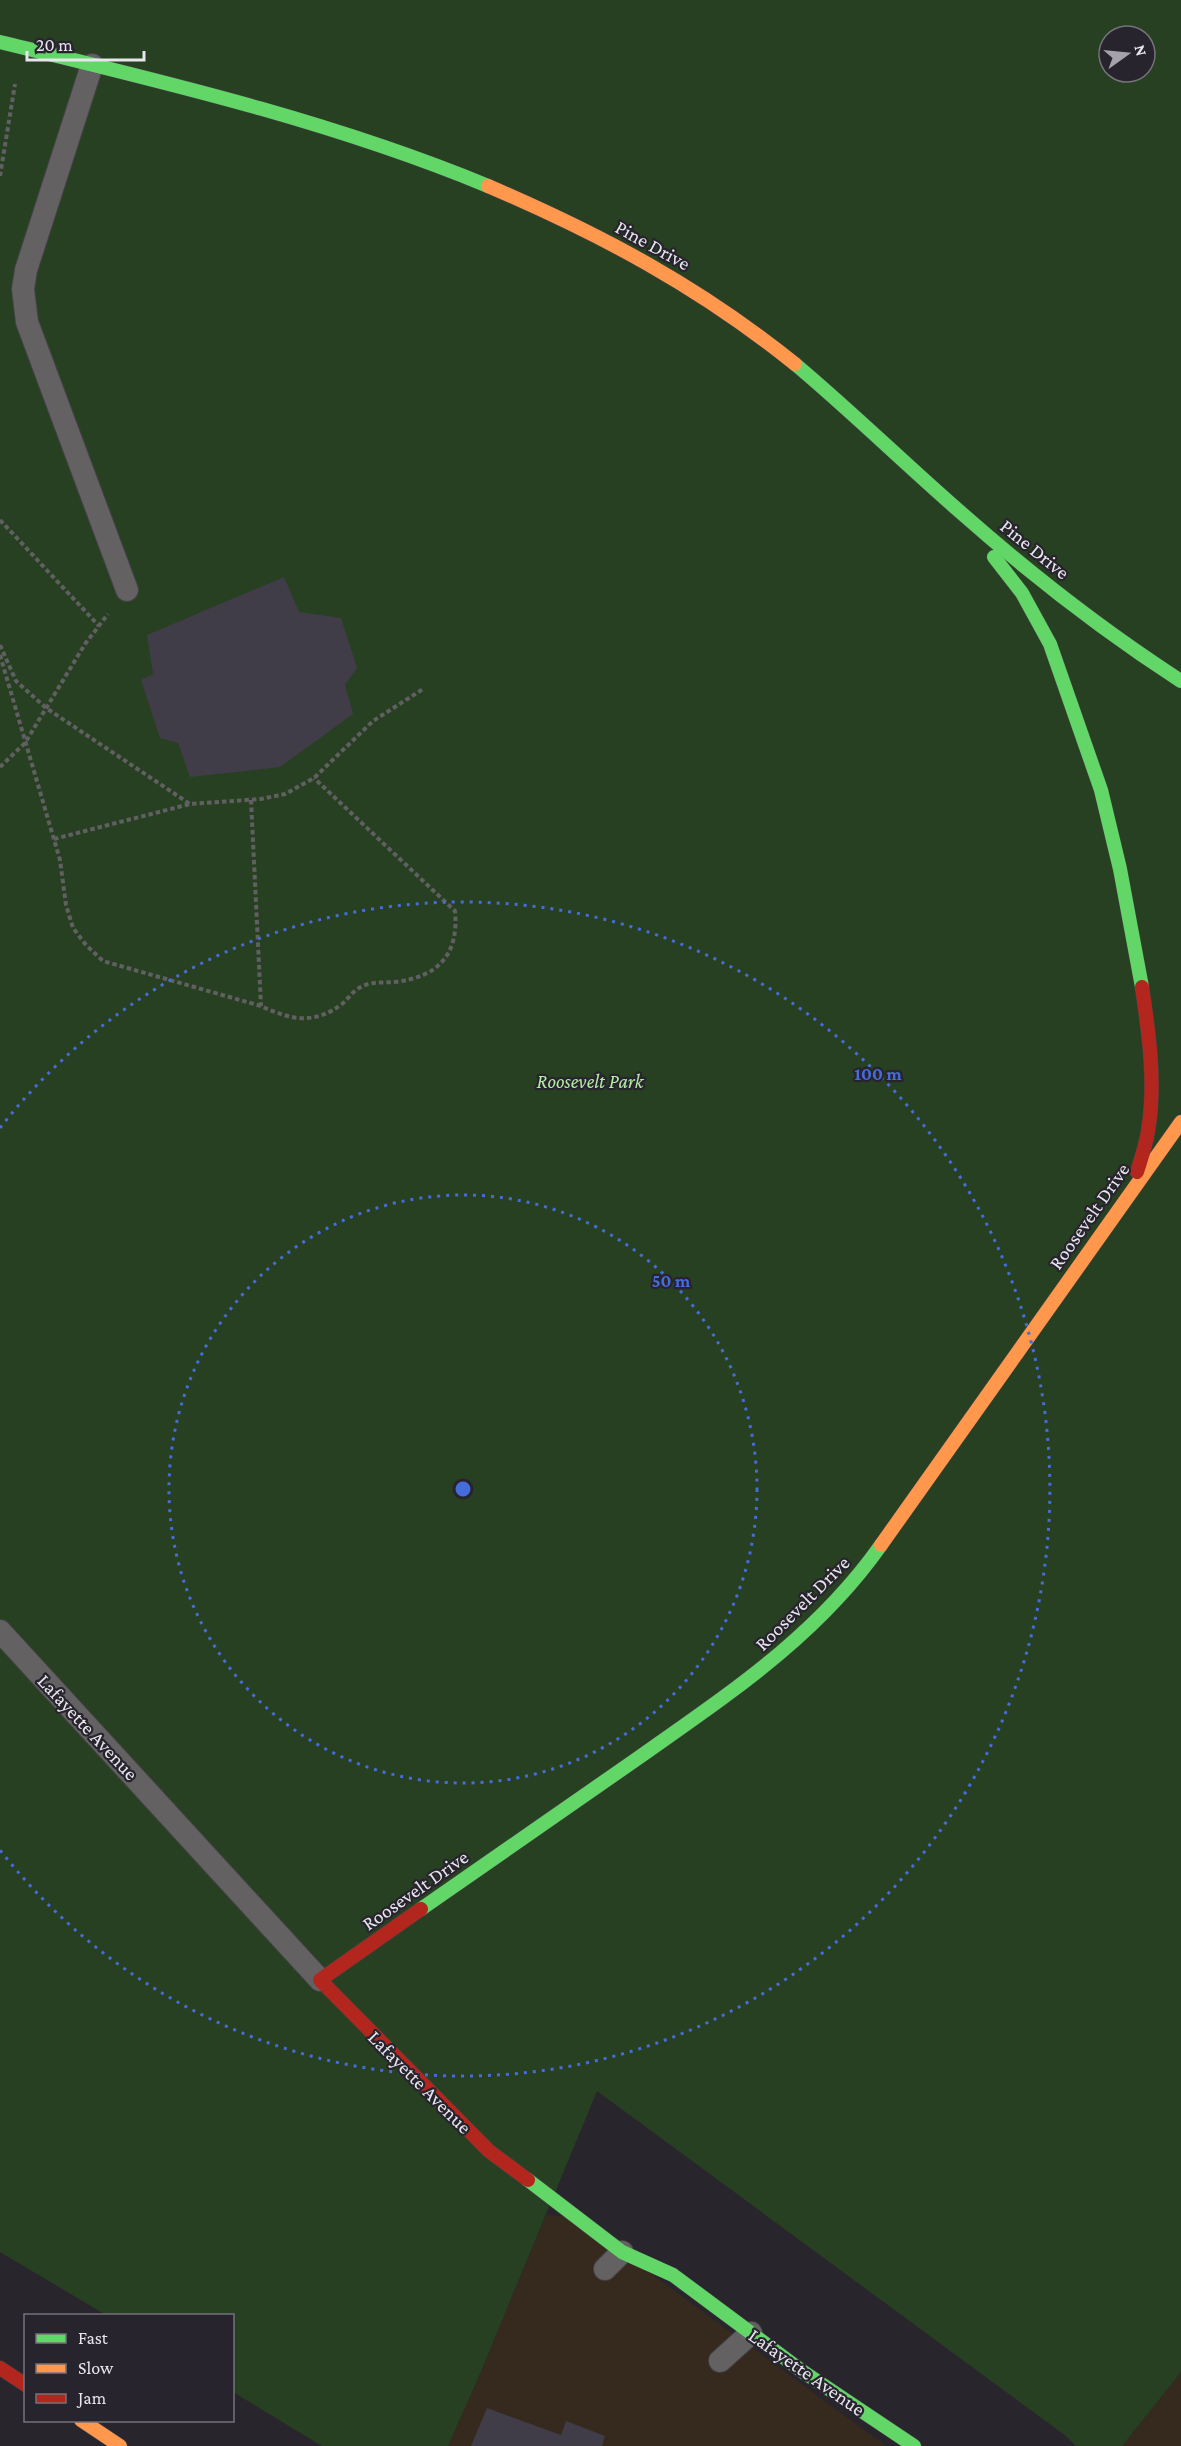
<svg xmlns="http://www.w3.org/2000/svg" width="1181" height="2446" viewBox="0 0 1181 2446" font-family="'Crimson Pro',serif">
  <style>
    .commercial { fill: #362a1f }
    .green { fill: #284022; fill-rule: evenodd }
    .building { fill: #403c48 }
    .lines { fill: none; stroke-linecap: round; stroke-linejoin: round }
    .lane-casing { stroke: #434246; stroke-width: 24 }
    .fast-casing { stroke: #434246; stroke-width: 15 }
    .slow-casing { stroke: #434246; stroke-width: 15 }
    .jam-casing { stroke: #434246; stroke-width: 15 }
    .path { stroke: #605f61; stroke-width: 4; stroke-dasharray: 4.5 3; stroke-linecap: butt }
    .lane { stroke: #636162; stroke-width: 22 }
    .fast { stroke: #63d668; stroke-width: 14 }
    .slow { stroke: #ff974d; stroke-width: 14 }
    .jam { stroke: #b3261e; stroke-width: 14 }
    .ring { fill: none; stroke: #466cdc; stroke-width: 3; stroke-dasharray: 3 6 }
    .labels { text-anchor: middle; stroke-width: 4.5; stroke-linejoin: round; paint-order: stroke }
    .street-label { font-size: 20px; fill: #e8e6ed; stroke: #27242e }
    .park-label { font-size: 20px; font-style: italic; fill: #b4eca6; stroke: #27242e }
    .centre { fill: #466cdc; stroke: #27242e; stroke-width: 3 }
    .ring-label { font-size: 18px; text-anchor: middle; font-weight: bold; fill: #466cdc; stroke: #27242e; stroke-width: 4.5; stroke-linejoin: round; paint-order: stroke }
  </style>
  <rect width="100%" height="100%" fill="#28262c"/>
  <!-- commercial -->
  <g class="commercial">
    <path d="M 546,2215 L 574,2217 L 886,2446 L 448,2446 L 479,2376 Z"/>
    <path d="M 1181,2372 L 1181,2446 L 1122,2446 Z"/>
  </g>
  <!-- green -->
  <path class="green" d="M 0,0 L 1181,0 L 1181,2372 L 1122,2446 L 1076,2446 L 1066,2436 L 597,2091 L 479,2376 L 448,2446 L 322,2446 L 233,2392 L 232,2316 L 106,2315 L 0,2252 ZM 1109,36 L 1145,36 L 1145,72 L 1109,72 Z"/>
  <!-- building -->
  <g class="building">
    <path d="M 284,577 L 299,612 L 341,618 L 357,668 L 345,685 L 353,714 L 280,767 L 190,777 L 178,743 L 160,738 L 141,680 L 153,674 L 147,635 Z"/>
    <path d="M 487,2408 L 561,2435 L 566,2421 L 605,2436 L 602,2446 L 471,2446 Z"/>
  </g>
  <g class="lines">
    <defs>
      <g id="lane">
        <path d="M 92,65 L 26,270 L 23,289 L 27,322 L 127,590"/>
        <path d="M 0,1631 L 320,1980"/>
        <path d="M 605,2269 L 622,2252"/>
        <path d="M 720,2361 L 751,2333"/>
      </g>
      <g id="fast">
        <path d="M 0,42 C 164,82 331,121 488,186"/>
        <path d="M 795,364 C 851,411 903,462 958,510 C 1028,572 1102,630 1181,681"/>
        <path d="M 994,557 L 1022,593 L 1050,644 L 1101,790 L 1120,869 L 1142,987"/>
        <path d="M 421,1909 C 494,1858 568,1807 641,1756 C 730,1693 817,1636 881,1545"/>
        <path d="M 528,2180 L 622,2252 L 673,2275 L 802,2371 L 914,2446"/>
      </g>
      <g id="slow">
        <path d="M 488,186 C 602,235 698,286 795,364"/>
        <path d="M 881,1545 L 1181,1122"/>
        <path d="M 81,2420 L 120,2446"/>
      </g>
      <g id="jam">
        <path d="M 1137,1172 C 1141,1159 1146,1145 1148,1131 C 1156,1084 1149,1034 1142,987"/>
        <path d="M 421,1909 L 320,1980 L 489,2151 L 528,2180"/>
        <path d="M 0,2368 L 26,2385"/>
      </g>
    </defs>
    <!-- lane casing -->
    <use href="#lane" class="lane-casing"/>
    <!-- fast casing -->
    <use href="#fast" class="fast-casing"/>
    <!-- slow casing -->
    <use href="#slow" class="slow-casing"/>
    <!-- jam casing -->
    <use href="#jam" class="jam-casing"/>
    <!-- path -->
    <g class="path">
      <path d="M 0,176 L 15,84"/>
      <path d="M 0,520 L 99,626"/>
      <path d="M 0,645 L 16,681 L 46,708 L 190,804"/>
      <path d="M 0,655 L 60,860 L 66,905 L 73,928 L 86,945 L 103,961 L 261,1006 C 291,1020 314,1025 342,1004 C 348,999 353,991 359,988 C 370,981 383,983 395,982 C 438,977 459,955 455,911 L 314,778"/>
      <path d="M 0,767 L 25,743 L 85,644 L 108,614"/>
      <path d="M 251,800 L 261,1006"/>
      <path d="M 54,839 L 190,804 L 261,799 L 285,794 L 314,778 L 373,721 L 423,689"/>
    </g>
    <!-- lane -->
    <use href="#lane" class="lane"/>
    <!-- fast -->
    <use href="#fast" class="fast"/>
    <!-- slow -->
    <use href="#slow" class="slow"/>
    <!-- jam -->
    <use href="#jam" class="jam"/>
  </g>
  <!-- distance rings -->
  <g class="ring">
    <circle cx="463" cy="1489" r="294"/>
    <path d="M0 1128A587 587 0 1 1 0 1850"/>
  </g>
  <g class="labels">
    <!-- street labels -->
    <g class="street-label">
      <text transform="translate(653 245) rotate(29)" y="7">Pine Drive</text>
      <text transform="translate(1035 549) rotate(39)" y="7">Pine Drive</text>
      <text transform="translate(1089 1216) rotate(-55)" y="7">Roosevelt Drive</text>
      <text transform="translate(802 1603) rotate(-45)" y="7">Roosevelt Drive</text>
      <text transform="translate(88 1727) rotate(47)" y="7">Lafayette Avenue</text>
      <text transform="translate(415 1890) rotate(-35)" y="7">Roosevelt Drive</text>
      <text transform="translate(420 2082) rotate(45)" y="7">Lafayette Avenue</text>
      <text transform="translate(807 2372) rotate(35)" y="7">Lafayette Avenue</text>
    </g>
    <!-- park labels -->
    <g class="park-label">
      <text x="590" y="1088">Roosevelt Park</text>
    </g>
  </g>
  <circle cx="463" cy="1489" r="9" class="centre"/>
  <g class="ring-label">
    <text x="878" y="1080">100 m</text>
    <text x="671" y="1287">50 m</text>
  </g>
  <!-- legend -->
  <rect x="24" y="2314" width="210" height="108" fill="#27242e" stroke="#74727a" stroke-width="1.5"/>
  <rect x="36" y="2334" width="30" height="9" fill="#63d668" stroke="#74727a" stroke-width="1.5"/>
  <text x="78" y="2344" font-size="18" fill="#e8e6ed">Fast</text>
  <rect x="36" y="2364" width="30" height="9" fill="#ff974d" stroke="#74727a" stroke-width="1.5"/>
  <text x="78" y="2374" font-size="18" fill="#e8e6ed">Slow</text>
  <rect x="36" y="2394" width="30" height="9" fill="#b3261e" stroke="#74727a" stroke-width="1.5"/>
  <text x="78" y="2404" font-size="18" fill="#e8e6ed">Jam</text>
  <!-- north arrow -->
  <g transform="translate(1127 54) rotate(75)"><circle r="28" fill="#27242e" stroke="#74727a" stroke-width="1.5"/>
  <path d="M0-4.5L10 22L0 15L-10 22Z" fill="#a5a3a9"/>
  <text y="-9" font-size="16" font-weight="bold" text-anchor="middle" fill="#e8e6ed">N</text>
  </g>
  <!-- scale -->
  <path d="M27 51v9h117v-9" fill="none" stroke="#e8e6ed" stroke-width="3"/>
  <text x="36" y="51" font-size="18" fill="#e8e6ed" stroke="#27242e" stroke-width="4.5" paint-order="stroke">20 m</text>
</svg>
